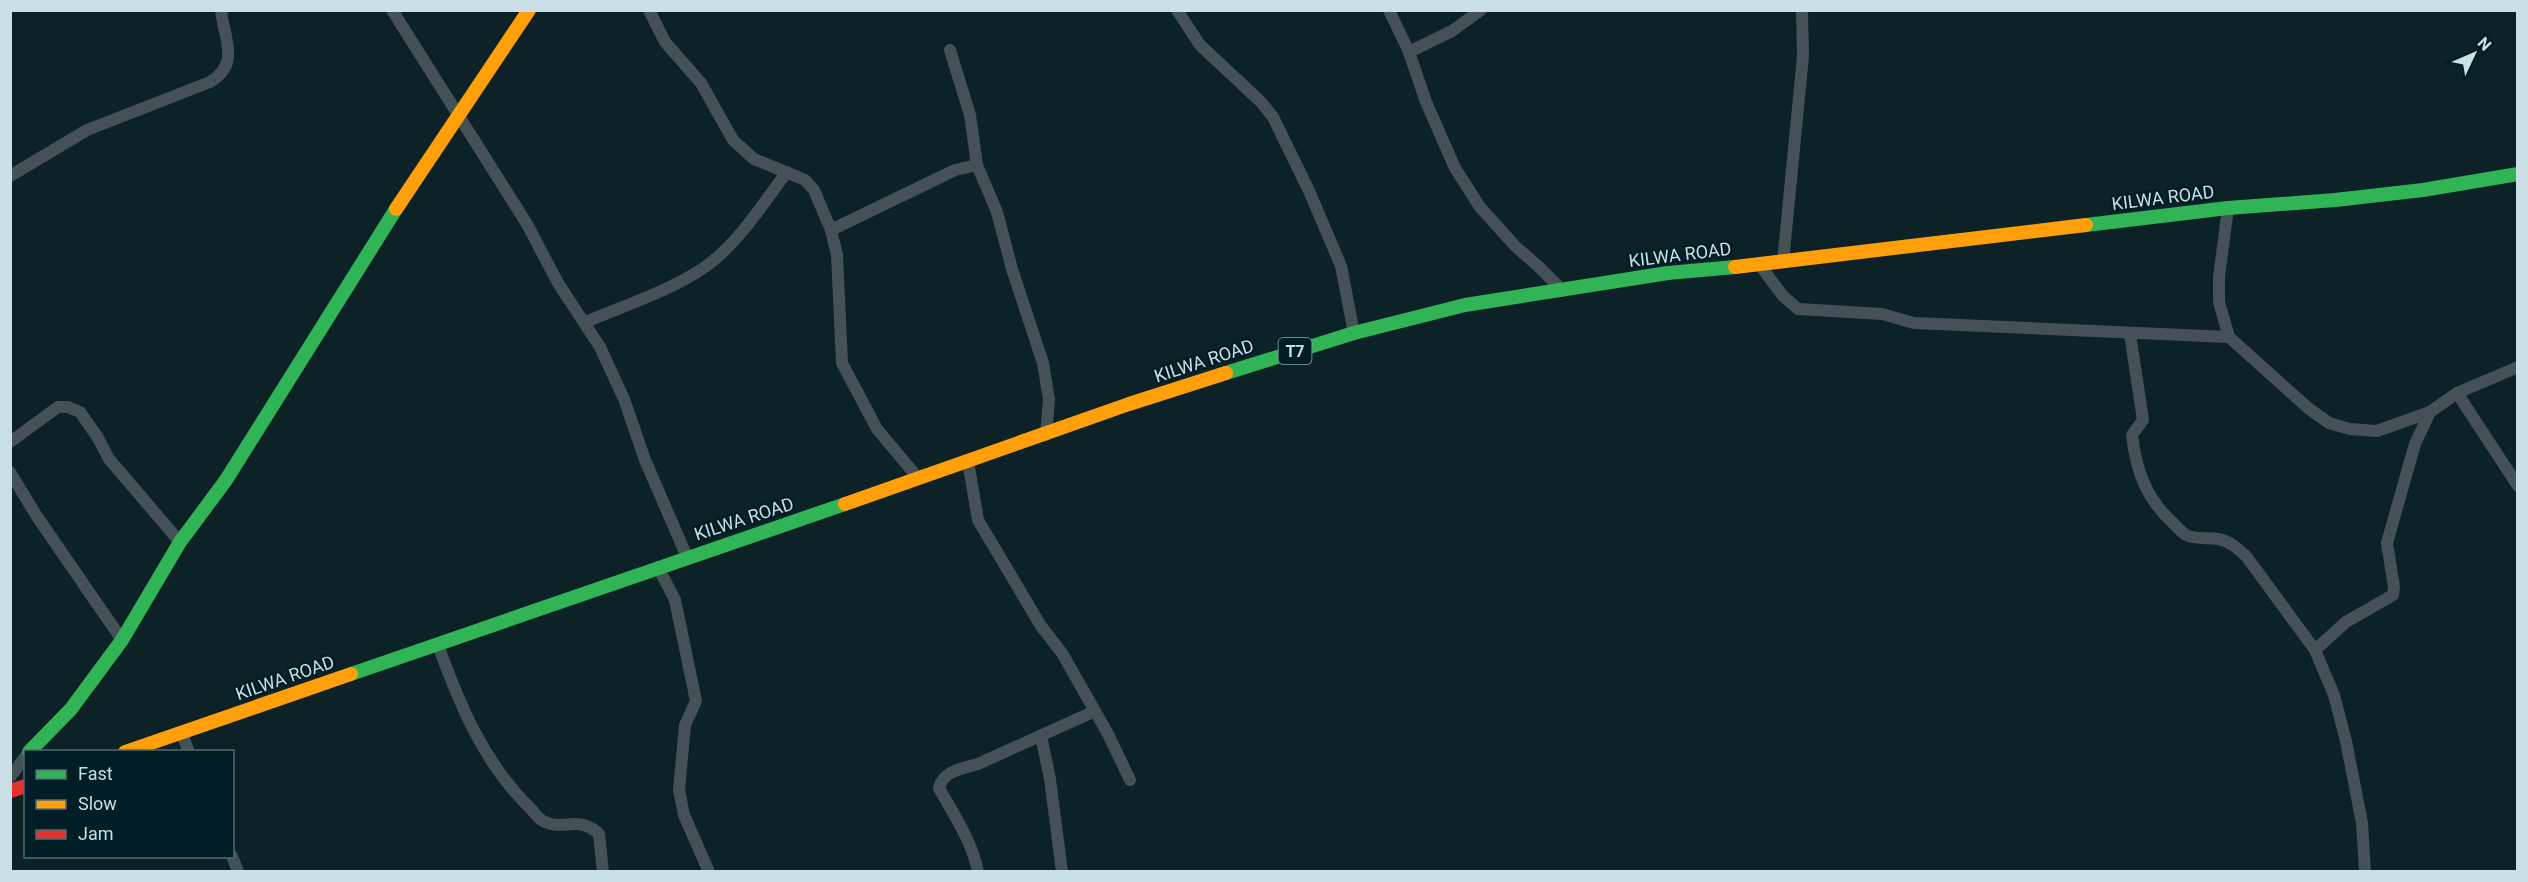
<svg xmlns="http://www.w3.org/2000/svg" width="2528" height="882" viewBox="0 0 2528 882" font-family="Roboto,sans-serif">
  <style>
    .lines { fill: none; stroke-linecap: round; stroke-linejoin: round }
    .street { stroke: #445257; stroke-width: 12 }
    .fast { stroke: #30b455; stroke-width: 14 }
    .slow { stroke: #ff9f0a; stroke-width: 14 }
    .jam { stroke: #e5322d; stroke-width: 14 }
    .labels { text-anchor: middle; stroke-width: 5; stroke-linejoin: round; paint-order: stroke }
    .shield { fill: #011e26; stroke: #8ea5ac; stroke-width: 1.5 }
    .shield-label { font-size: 16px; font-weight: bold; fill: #cadfe6 }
    .street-label { font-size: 18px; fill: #cadfe6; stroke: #011e26 }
  </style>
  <rect width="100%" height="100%" fill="#0c2227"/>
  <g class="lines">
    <!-- street -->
    <g class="street">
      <path d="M 392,10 L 527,224 L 558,283 L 600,347 L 624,399 L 645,460 L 687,557"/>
      <path d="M 649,10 L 665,42 L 701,83 L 733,140 L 754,159 L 805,180 L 814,190 L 831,230 L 837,255 L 842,363 L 877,429 L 918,478"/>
      <path d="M 1177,10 L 1200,45 L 1261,102 L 1273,117 L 1310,193 L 1341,266 L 1354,333"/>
      <path d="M 1389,10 L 1409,52 L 1426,102 L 1455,168 L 1480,207 L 1516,247 L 1538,266 L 1560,288"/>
      <path d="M 950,50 L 970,115 L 977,165 L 997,212 L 1012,269 L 1043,363 L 1049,400 L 1046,435"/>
      <path d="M 1409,52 L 1452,31 L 1481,10"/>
      <path d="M 10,176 L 87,130 L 210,82 C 241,63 224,40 221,10"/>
      <path d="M 2228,208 L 2219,277 L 2219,302 L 2229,337 L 2308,408 L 2329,423 L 2350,429 L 2377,431 L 2430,412 L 2457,393 L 2518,367"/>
      <path d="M 831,230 L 955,170 L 977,165"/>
      <path d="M 1783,262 L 1803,56 L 1802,10"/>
      <path d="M 1759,264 L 1783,296 L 1798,309 L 1882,314 L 1914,323 L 2229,337"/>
      <path d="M 586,322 C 623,306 684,286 714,260 C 743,236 764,202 787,172"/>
      <path d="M 2130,334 L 2143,420 L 2132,435 C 2136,470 2146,498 2172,522 C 2176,526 2181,532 2186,535 C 2196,540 2208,537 2218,539 C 2230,541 2238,549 2246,556 L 2315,650 L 2334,695 L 2346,741 L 2362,823 L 2365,872"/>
      <path d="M 2457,393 L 2518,486"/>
      <path d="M 10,442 L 58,407 L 68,407 L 80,412 L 98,438 L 109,459 L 180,542"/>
      <path d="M 968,461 L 978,520 L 1041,626 L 1062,653 L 1108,734 L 1130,780"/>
      <path d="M 10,472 L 36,515 L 122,640"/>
      <path d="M 658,567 L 675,600 L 696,701 L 685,725 L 679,790 L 684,815 L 709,872"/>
      <path d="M 438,645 C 459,703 483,761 527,805 C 532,809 537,818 543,821 C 563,832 577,814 599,834 L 603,872"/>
      <path d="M 2315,650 L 2346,622 L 2393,595 L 2394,587 L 2387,543 L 2415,444 L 2430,412"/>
      <path d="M 181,732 L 189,752"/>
      <path d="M 1041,736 L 1050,779 L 1062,872"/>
      <path d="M 10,777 L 26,756"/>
      <path d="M 232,856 L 238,872"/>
      <path d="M 978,872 C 972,841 954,815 939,788 C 943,771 963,768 978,764 L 1095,711"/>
    </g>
    <!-- fast -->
    <g class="fast">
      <path d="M 2086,225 L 2228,208 L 2335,200 L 2423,190 L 2518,174"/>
      <path d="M 1226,373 L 1354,333 L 1465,305 L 1668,273 L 1735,267"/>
      <path d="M 351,674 L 845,504"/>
      <path d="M 29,752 L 71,709 L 122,640 L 180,542 L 226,480 L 396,209"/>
    </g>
    <!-- slow -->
    <g class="slow">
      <path d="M 396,209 L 529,10"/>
      <path d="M 1735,267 L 2086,225"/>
      <path d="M 845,504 L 1129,404 L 1226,373"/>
      <path d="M 125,752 L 351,674"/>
    </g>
    <!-- jam -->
    <path class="jam" d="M 10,791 L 26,786"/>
  </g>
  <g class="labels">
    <!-- shield labels -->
    <rect class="shield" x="1278.5" y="338" width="33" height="26" rx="4.5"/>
    <g class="shield-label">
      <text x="1295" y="357">T7</text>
    </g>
    <!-- street labels -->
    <g class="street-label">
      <text transform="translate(2163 198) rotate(-7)" y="6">KILWA ROAD</text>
      <text transform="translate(1680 255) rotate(-7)" y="6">KILWA ROAD</text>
      <text transform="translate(1204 361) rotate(-18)" y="6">KILWA ROAD</text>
      <text transform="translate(744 519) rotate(-18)" y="6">KILWA ROAD</text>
      <text transform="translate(285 678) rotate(-19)" y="6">KILWA ROAD</text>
    </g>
  </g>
  <!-- border -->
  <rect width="2528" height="882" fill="none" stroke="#cadfe6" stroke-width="24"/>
  <!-- legend -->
  <rect x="24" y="750" width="210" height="108" fill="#011e26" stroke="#516b73" stroke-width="1.5"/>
  <rect x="36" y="770" width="30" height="9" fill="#30b455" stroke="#516b73" stroke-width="1.5"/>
  <text x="78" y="780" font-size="18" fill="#cadfe6">Fast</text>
  <rect x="36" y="800" width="30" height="9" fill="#ff9f0a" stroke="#516b73" stroke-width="1.5"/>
  <text x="78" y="810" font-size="18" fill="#cadfe6">Slow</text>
  <rect x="36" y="830" width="30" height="9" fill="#e5322d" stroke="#516b73" stroke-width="1.5"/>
  <text x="78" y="840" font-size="18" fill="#cadfe6">Jam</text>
  <!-- north arrow -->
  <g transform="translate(2474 54) rotate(46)" stroke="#011e26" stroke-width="4.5" paint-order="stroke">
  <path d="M0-4.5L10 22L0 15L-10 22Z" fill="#cadfe6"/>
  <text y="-9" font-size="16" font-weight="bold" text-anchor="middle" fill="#cadfe6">N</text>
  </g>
</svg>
